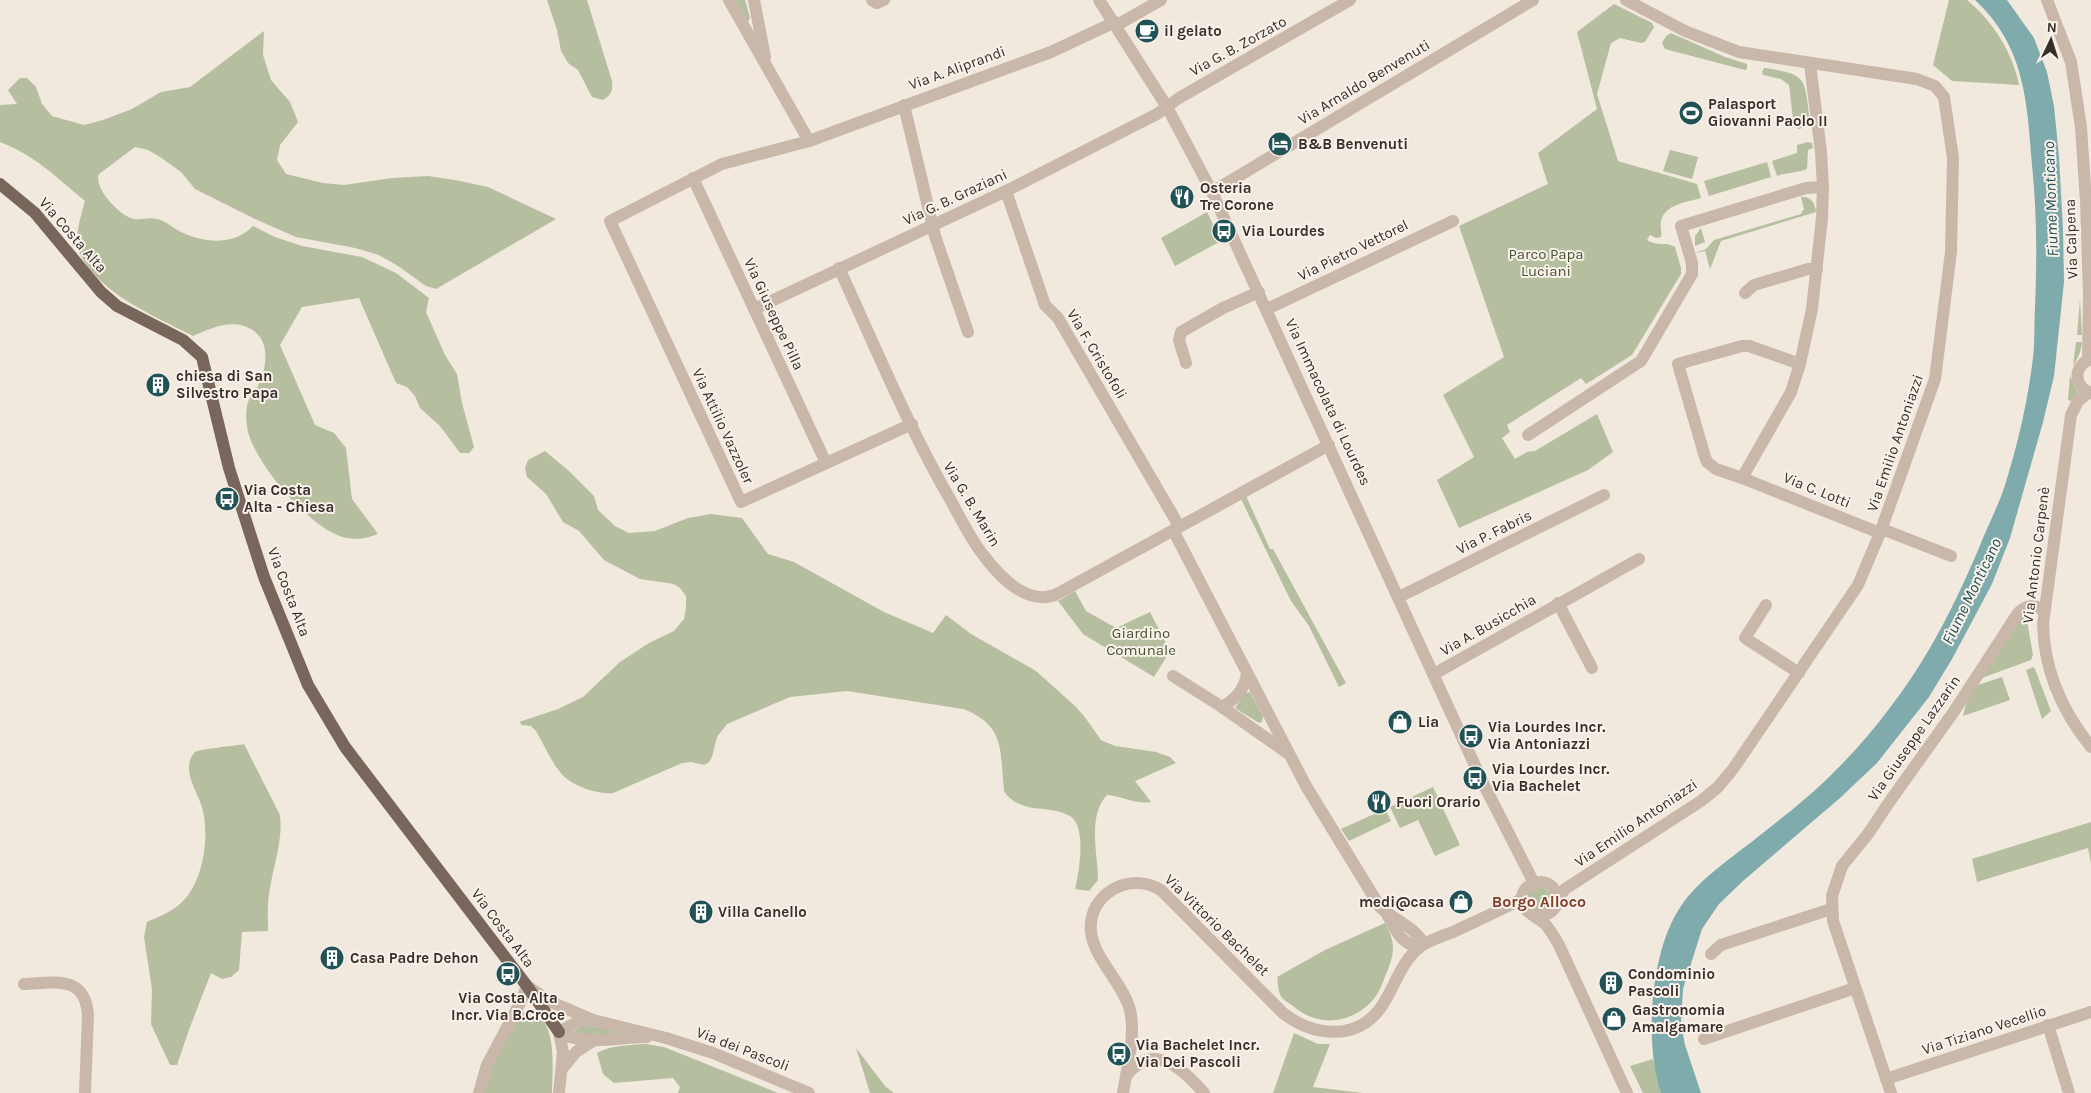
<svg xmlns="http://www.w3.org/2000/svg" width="2091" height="1093" viewBox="0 0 2091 1093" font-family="Karla,sans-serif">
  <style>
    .green { fill: #b5bf9f }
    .water { fill: #7fabad }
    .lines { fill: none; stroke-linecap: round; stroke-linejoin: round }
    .minor { stroke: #c9b8aa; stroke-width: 12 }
    .major { stroke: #78655b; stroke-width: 12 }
    .labels { text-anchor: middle; stroke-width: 4; stroke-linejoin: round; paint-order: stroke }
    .poi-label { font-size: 15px; font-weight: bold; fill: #372d29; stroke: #f9f2ea; text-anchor: start }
    .street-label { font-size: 15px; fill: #372d29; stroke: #f9f2ea }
    .park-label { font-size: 15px; fill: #47532f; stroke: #f9f2ea }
    .water-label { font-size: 16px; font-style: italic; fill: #215356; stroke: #f9f2ea }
    .neighbourhood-label { font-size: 16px; font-weight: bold; fill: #813b27; stroke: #f9f2ea }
  </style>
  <rect width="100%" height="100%" fill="#f1e8de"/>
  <!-- green -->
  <g class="green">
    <path d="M 547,0 L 587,0 L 612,81 C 613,92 611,95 603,100 L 592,97 L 578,70 L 568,63 L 561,51 L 557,30 Z"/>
    <path d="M 734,0 L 745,0 L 750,18 L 747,23 Z"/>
    <path d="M 1949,0 L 1967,0 C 1993,22 2012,51 2019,85 L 1952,81 L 1933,65 Z"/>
    <path d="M 1614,4 L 1652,23 L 1654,27 L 1645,42 L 1641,43 L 1620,38 L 1611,43 L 1597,94 L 1618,161 L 1697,184 L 1701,198 C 1687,202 1665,204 1661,221 C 1660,226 1662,231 1661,237 L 1656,238 L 1650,235 L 1647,240 C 1658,247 1665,241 1675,247 L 1681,268 L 1681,274 L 1632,355 L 1586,384 L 1581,378 L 1507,425 L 1510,432 L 1502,438 L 1515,459 L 1527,452 L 1535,451 L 1597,414 L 1613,452 L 1588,470 L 1459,528 L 1437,480 L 1474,457 L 1443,395 L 1504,357 L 1459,226 L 1548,184 L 1538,153 L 1597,109 L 1577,32 Z"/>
    <path d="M 264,31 L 263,55 L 271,80 L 290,102 L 298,122 L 280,145 L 277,160 L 286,174 L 323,183 L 344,185 L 392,178 L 428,176 L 455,180 L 488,187 L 556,219 L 436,289 L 426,286 L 398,266 L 379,255 L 355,248 L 296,237 L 255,219 L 195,189 L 181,172 L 160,157 L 148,150 L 135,147 L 99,174 C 93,188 120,216 134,219 C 141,220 150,217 157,219 C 166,221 173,228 181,232 C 204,243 234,246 253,226 L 275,237 L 302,246 L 362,257 L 396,273 L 429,298 L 426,312 L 445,355 L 457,374 L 462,403 L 474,447 L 469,453 L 460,453 L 440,426 L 420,408 L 415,396 L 407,387 L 396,383 L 359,298 L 302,307 L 280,345 L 315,425 L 334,433 L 346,448 L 352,499 L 378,534 C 364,540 349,541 335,534 C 304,520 257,465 248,432 C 246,423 245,411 248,402 C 250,396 256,392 258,386 C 267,368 271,340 251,329 C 233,318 210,328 193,336 C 155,316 101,295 80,254 C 73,240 81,215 85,201 C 56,177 36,156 0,142 L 0,105 L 17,104 L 8,90 L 20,78 L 27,78 L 36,87 L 42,104 L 52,116 L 84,125 L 103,120 L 132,109 L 161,92 L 190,87 Z"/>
    <path d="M 1671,33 L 1725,57 L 1747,64 L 1747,69 L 1745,70 L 1665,49 L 1662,43 L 1666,36 Z"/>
    <path d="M 1764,68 C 1809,74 1804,79 1810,121 L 1808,126 L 1799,129 L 1794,127 L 1789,85 L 1781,79 L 1763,75 L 1762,72 Z"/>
    <path d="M 1808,142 L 1812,143 L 1813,148 L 1808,150 L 1807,169 C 1797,173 1788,172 1777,176 L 1772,161 L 1797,153 L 1797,145 Z"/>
    <path d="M 1670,150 L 1698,157 L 1692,179 L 1663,171 Z"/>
    <path d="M 1767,162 L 1771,177 L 1709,196 L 1704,181 Z"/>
    <path d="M 1801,197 C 1811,196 1815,203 1816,212 L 1721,241 L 1710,269 L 1705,251 L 1695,253 L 1706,249 L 1714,240 L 1801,214 L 1804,209 Z"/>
    <path d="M 1207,212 L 1221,241 L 1175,266 L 1161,238 Z"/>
    <path d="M 1701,228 L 1705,242 L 1695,246 L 1695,236 Z"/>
    <path d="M 2080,299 L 2082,335 L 2077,335 Z"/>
    <path d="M 2076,342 L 2082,342 C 2081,352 2078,358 2073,366 Z"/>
    <path d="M 2070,376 L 2078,393 L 2071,401 L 2068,400 Z"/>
    <path d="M 545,451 L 569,471 L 594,496 L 598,510 L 615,526 L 629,533 L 655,531 L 688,518 L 711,514 L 742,518 L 768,554 L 794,562 L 884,612 L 933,633 L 946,615 L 971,634 L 1036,671 L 1074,705 L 1084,716 L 1101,740 L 1115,746 L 1156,752 L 1170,757 L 1176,763 L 1135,781 L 1151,802 C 1136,805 1122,796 1107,795 C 1087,816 1098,854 1098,880 L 1089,891 L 1075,889 C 1079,873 1087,826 1070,816 C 1059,810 1045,809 1033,808 C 1021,806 1010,801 1004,791 C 1000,752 1006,725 963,709 L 847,691 L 790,697 L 727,724 L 717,737 L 712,757 L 709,762 L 704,765 L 691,762 L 682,763 L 613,793 C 598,795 569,785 560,772 C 550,760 544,744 536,731 L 531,726 L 522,725 L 519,722 L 558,709 L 583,697 L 620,662 L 649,643 L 674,631 L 684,619 L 686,608 L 686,596 L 680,588 L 674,584 L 640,579 L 604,560 L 579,531 L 563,522 L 546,494 L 527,477 L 525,468 L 528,460 Z"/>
    <path d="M 1246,496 L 1270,549 L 1273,549 L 1346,683 L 1339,687 L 1309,626 L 1291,601 L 1241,499 Z"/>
    <path d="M 1075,591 L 1086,611 L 1116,628 L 1150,612 L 1170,651 L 1154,677 L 1083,634 L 1058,601 Z"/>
    <path d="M 2026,615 L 2033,655 L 2031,660 L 1979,679 L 2021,616 Z"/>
    <path d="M 2033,667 L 2035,669 L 2051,711 L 2042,719 L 2026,670 Z"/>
    <path d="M 2002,677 L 2010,700 L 1963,716 L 1967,700 L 1978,685 Z"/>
    <path d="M 1250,692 L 1263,716 L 1262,722 L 1259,723 L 1235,708 L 1245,693 Z"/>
    <path d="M 244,744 L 280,815 C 283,840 274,864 270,888 C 267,902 268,917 268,931 L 242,932 L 239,970 L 231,977 L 222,979 L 211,973 L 190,1027 L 177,1065 L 170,1065 L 151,1024 L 152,989 L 144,937 L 147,922 C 158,917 171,912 180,904 C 204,883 210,835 202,807 C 197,791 180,768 195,752 C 199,749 235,746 244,744 Z"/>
    <path d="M 1433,787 L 1460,845 L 1435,856 L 1418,820 L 1400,828 L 1390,807 Z"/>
    <path d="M 1385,809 L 1391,821 L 1349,841 L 1341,829 Z"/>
    <path d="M 2091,822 L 2091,864 L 2088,848 L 1977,882 L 1972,859 Z"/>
    <path d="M 1540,886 L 1551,893 L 1551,905 L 1541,912 L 1530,908 C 1526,893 1526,894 1540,886 Z"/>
    <path d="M 1385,923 C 1396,943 1395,953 1386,974 C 1382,985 1378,996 1369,1004 C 1347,1025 1316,1026 1293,1006 C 1289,1003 1283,1000 1281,996 C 1278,992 1278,983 1277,977 L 1325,950 Z"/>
    <path d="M 528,1011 C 559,1017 552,1070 552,1093 L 484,1093 L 490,1070 L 521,1013 Z"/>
    <path d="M 583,1025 L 639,1033 L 580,1035 L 575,1033 L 574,1031 Z"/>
    <path d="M 1294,1033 L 1318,1044 L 1330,1044 L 1313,1087 L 1363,1093 L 1273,1093 Z"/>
    <path d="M 646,1044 L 664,1047 L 778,1093 L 678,1093 L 680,1087 L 673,1078 L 614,1083 L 603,1074 L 597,1053 C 612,1045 629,1045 646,1044 Z"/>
    <path d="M 856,1048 L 885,1086 L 894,1093 L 870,1093 Z"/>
    <path d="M 1653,1059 L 1661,1093 L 1643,1093 L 1630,1066 Z"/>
  </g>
  <!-- water -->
  <path class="water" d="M 1975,0 L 2007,0 L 2034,38 L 2047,72 L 2054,106 L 2059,157 L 2063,229 L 2064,282 L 2054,376 L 2043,422 L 2010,538 L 1992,584 L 1952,659 L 1929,697 L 1877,763 L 1840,798 L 1743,881 L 1719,904 L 1702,929 L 1683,989 L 1681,1023 L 1685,1045 L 1701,1093 L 1661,1093 C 1644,1043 1650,951 1681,906 C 1700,878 1733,857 1759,836 C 1782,818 1805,800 1826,780 C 1850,757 1872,732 1892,705 C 1929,657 1955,604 1979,548 C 1987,527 1998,507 2005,485 C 2018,444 2028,400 2033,358 C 2035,341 2034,324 2035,308 C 2037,260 2037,213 2032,165 C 2027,102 2025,46 1975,0 Z"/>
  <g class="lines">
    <!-- minor -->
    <g class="minor">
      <path d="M 729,0 L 809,141"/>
      <path d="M 754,0 L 765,57"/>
      <path d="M 872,0 L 877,3 L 884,0"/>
      <path d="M 1099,0 L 1167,107 L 1212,192 L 1483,783 L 1534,883"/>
      <path d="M 2047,0 L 2071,62 L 2081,127 L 2086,201 L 2089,295 L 2088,359"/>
      <path d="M 1117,25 L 1161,0"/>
      <path d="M 904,105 L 935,236 L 968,332"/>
      <path d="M 693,178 L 826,463"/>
      <path d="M 1006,191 L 1045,305 L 1058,318 L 1179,526"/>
      <path d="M 1212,192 L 1533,0"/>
      <path d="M 839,268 C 875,346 908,427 951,501 C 961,519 971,540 984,556 C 1000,577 1027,605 1055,595 L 1329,445"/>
      <path d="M 1745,293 L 1754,285 L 1808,269 L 1817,269"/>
      <path d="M 754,309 L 1006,191 L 1157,114 L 1179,98 L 1350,0"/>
      <path d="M 1267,309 L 1453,221"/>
      <path d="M 2091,359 C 2073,365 2073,387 2091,393"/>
      <path d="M 1186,363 L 1179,340 L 1181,332 L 1223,308 L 1259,292"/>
      <path d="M 1800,364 L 1749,346 L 1742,346 L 1678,364 L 1705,457 L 1707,462 L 1716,469 L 1742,478 L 1791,392 L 1800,364 L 1812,309 L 1822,218 L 1823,187 L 1821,152 L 1810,64"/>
      <path d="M 2088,393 L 2078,401 L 2071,415 L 2043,624 C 2044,671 2062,711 2091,747"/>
      <path d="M 912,424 L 741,502 L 610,221 L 722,164 L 809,141 L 1051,52 L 1115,22"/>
      <path d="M 1528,435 L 1641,361 L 1692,274 L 1692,263 L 1681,226 L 1806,188 L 1823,187"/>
      <path d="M 1742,478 L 1880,533"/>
      <path d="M 1882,529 L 1951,556"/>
      <path d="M 1173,530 L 1306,786 L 1380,907 C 1395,921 1414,926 1424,944"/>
      <path d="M 1399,597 L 1604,495"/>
      <path d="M 1558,603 L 1592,668"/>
      <path d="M 1766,605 L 1745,638 L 1799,673"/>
      <path d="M 1434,674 L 1639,559"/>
      <path d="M 1173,676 L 1222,707 L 1286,752"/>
      <path d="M 1222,707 C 1236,699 1244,690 1247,674"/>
      <path d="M 1557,899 L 1565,889 L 1701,801 L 1718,787 L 1733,769 L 1858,585 L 1880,533 L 1935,379 L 1951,252 L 1953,158 L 1944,97 L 1935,86 L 1917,79 L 1739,52 L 1685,31 L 1626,0"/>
      <path d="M 1387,914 C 1396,930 1399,942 1419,948"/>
      <path d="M 1534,916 C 1547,917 1562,909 1556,893 C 1549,874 1520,882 1522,901 C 1524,914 1539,917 1546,925 C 1551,931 1555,938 1559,945 L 1627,1093"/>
      <path d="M 1711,954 L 1721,945 L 1831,909"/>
      <path d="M 24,984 C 54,983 85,974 88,1015 L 85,1093"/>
      <path d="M 2048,1025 L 2069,1093"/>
      <path d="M 559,1032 C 584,1047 619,1037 647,1037"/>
      <path d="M 559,1032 L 577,1022 L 591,1020"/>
      <path d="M 1704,1039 L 1855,988"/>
      <path d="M 562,1069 L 576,1052 L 593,1041"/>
      <path d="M 1126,1076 C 1153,1040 1183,1069 1204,1093"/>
      <path d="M 1886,1079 L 2091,1012"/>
      <path d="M 479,1093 L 487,1065 L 521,1001 L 527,986 L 551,1002 L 593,1020 L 666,1038 L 713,1053 L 809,1093"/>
      <path d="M 559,1093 L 563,1052 L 559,1032"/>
      <path d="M 1123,1093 C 1127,1067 1136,1036 1130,1010 C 1123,983 1094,959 1091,932 C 1087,893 1132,870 1162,891 L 1283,1013 C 1311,1035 1354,1042 1379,1010 C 1395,989 1399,963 1421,946 C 1430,940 1442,936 1453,932 C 1476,921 1499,911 1522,899"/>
      <path d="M 1891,1093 L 1833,921 L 1832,896 L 1842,866 L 1868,834 L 1890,801 L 1955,710 L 2018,613 C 2026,605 2035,603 2044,611"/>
    </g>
    <!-- major -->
    <path class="major" d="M 0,184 L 35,213 L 101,292 L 117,306 L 183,340 L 202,357 L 229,468 L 264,577 L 308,685 L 345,747 L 527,986 L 559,1032"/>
  </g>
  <!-- icons -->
  <defs>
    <symbol id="cafe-disc" viewBox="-11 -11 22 22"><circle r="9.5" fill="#215356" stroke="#f9f2ea"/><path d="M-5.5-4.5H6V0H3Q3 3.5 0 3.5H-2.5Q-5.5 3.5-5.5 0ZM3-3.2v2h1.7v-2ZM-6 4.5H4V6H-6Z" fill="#fff"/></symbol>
    <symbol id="stadium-disc" viewBox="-11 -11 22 22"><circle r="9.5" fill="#215356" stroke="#f9f2ea"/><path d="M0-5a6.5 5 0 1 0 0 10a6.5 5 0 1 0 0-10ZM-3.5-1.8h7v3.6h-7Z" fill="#fff"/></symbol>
    <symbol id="hotel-disc" viewBox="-11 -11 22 22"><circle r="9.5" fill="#215356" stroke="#f9f2ea"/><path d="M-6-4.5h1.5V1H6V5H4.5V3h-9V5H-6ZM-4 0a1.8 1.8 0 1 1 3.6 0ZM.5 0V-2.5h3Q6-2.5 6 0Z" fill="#fff"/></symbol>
    <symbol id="restaurant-disc" viewBox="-11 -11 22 22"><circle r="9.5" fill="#215356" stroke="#f9f2ea"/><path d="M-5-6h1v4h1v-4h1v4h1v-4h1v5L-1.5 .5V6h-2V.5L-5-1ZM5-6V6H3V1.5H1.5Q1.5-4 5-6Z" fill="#fff"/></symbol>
    <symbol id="bus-disc" viewBox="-11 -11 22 22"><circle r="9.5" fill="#215356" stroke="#f9f2ea"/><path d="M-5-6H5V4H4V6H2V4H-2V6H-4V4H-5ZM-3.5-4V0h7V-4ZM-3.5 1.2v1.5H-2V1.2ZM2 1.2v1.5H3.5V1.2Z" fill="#fff"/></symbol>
    <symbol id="building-disc" viewBox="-11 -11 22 22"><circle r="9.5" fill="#215356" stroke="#f9f2ea"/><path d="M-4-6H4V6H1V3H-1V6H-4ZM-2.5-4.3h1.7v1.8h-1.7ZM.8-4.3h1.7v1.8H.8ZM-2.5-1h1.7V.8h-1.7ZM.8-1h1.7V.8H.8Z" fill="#fff"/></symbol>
    <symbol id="shop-disc" viewBox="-11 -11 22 22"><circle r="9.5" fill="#215356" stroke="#f9f2ea"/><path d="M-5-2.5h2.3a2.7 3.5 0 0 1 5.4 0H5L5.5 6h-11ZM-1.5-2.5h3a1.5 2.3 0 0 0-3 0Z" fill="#fff"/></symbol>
  </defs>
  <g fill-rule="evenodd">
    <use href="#cafe-disc" x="1133" y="17" width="28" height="28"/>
    <use href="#stadium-disc" x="1677" y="99" width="28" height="28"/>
    <use href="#hotel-disc" x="1266" y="130" width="28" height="28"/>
    <use href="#restaurant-disc" x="1168" y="183" width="28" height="28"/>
    <use href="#bus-disc" x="1210" y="217" width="28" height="28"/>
    <use href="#building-disc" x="144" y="371" width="28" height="28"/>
    <use href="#bus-disc" x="213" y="485" width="28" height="28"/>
    <use href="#shop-disc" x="1386" y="708" width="28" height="28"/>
    <use href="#bus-disc" x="1457" y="722" width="28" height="28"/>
    <use href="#bus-disc" x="1461" y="764" width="28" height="28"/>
    <use href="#restaurant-disc" x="1365" y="788" width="28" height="28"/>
    <use href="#shop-disc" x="1447" y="888" width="28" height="28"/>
    <use href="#building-disc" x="687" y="898" width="28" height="28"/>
    <use href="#building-disc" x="318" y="944" width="28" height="28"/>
    <use href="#bus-disc" x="494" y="960" width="28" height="28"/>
    <use href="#building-disc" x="1597" y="969" width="28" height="28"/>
    <use href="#shop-disc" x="1600" y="1005" width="28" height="28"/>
    <use href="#bus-disc" x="1105" y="1040" width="28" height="28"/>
  </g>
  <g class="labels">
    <!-- poi labels -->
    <g class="poi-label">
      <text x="1164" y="36">il gelato</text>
      <text x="1708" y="109">Palasport<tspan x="1708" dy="17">Giovanni Paolo II</tspan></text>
      <text x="1298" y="149">B&amp;B Benvenuti</text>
      <text x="1200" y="193">Osteria<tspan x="1200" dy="17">Tre Corone</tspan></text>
      <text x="1242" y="236">Via Lourdes</text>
      <text x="176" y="381">chiesa di San<tspan x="176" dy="17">Silvestro Papa</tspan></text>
      <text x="244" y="495">Via Costa<tspan x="244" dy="17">Alta - Chiesa</tspan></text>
      <text x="1418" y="727">Lia</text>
      <text x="1488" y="732">Via Lourdes Incr.<tspan x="1488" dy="17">Via Antoniazzi</tspan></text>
      <text x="1492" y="774">Via Lourdes Incr.<tspan x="1492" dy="17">Via Bachelet</tspan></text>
      <text x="1396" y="807">Fuori Orario</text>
      <text x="1444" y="907" text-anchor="end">medi@casa</text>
      <text x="718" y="917">Villa Canello</text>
      <text x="350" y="963">Casa Padre Dehon</text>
      <text x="1628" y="979">Condominio<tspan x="1628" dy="17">Pascoli</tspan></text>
      <text x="508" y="1003" text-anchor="middle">Via Costa Alta<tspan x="508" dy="17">Incr. Via B.Croce</tspan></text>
      <text x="1632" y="1015">Gastronomia<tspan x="1632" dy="17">Amalgamare</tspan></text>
      <text x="1136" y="1050">Via Bachelet Incr.<tspan x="1136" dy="17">Via Dei Pascoli</tspan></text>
    </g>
    <!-- street labels -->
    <g class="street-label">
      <text transform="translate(1238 46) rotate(-29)" y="5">Via G. B. Zorzato</text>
      <text transform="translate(957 68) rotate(-20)" y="5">Via A. Aliprandi</text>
      <text transform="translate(1364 82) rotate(-31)" y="5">Via Arnaldo Benvenuti</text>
      <text transform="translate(955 197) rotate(-25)" y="5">Via G. B. Graziani</text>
      <text transform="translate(73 235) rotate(49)" y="5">Via Costa Alta</text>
      <text transform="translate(2071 239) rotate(-92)" y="5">Via Calpena</text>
      <text transform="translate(1353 250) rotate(-26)" y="5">Via Pietro Vettorel</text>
      <text transform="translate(774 314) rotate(65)" y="5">Via Giuseppe Pilla</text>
      <text transform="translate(1097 354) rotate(59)" y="5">Via F. Cristofoli</text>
      <text transform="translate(1328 402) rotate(65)" y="5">Via Immacolata di Lourdes</text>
      <text transform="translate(723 426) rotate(65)" y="5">Via Attilio Vazzoler</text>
      <text transform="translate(1895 443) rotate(-71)" y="5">Via Emilio Antoniazzi</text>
      <text transform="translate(1817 490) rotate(22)" y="5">Via C. Lotti</text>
      <text transform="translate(972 504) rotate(59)" y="5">Via G. B. Marin</text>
      <text transform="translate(1494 532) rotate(-26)" y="5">Via P. Fabris</text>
      <text transform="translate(2036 555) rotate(-83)" y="5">Via Antonio Carpenè</text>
      <text transform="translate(289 592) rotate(69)" y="5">Via Costa Alta</text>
      <text transform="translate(1488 625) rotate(-30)" y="5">Via A. Busicchia</text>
      <text transform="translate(1914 738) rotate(-55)" y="5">Via Giuseppe Lazzarin</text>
      <text transform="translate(1636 823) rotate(-34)" y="5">Via Emilio Antoniazzi</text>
      <text transform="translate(1217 925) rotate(44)" y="5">Via Vittorio Bachelet</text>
      <text transform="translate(503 928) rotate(53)" y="5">Via Costa Alta</text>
      <text transform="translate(1984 1030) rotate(-18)" y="5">Via Tiziano Vecellio</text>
      <text transform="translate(743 1049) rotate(21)" y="5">Via dei Pascoli</text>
    </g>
    <!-- park labels -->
    <g class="park-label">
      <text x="1546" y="259">Parco Papa<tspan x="1546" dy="17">Luciani</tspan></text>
      <text x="1141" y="638">Giardino<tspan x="1141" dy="17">Comunale</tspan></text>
    </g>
    <!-- water labels -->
    <g class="water-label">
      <text transform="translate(2050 199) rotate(-92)" y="6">Fiume Monticano</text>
      <text transform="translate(1971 591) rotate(-64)" y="6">Fiume Monticano</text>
    </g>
    <!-- neighbourhood labels -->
    <g class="neighbourhood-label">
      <text x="1539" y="907">Borgo Alloco</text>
    </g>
  </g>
  <!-- north arrow -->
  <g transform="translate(2051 40) rotate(4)" stroke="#f9f2ea" stroke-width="4" paint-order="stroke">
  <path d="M0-4L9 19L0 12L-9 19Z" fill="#372d29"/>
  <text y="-8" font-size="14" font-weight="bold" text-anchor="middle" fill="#372d29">N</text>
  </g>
</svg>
